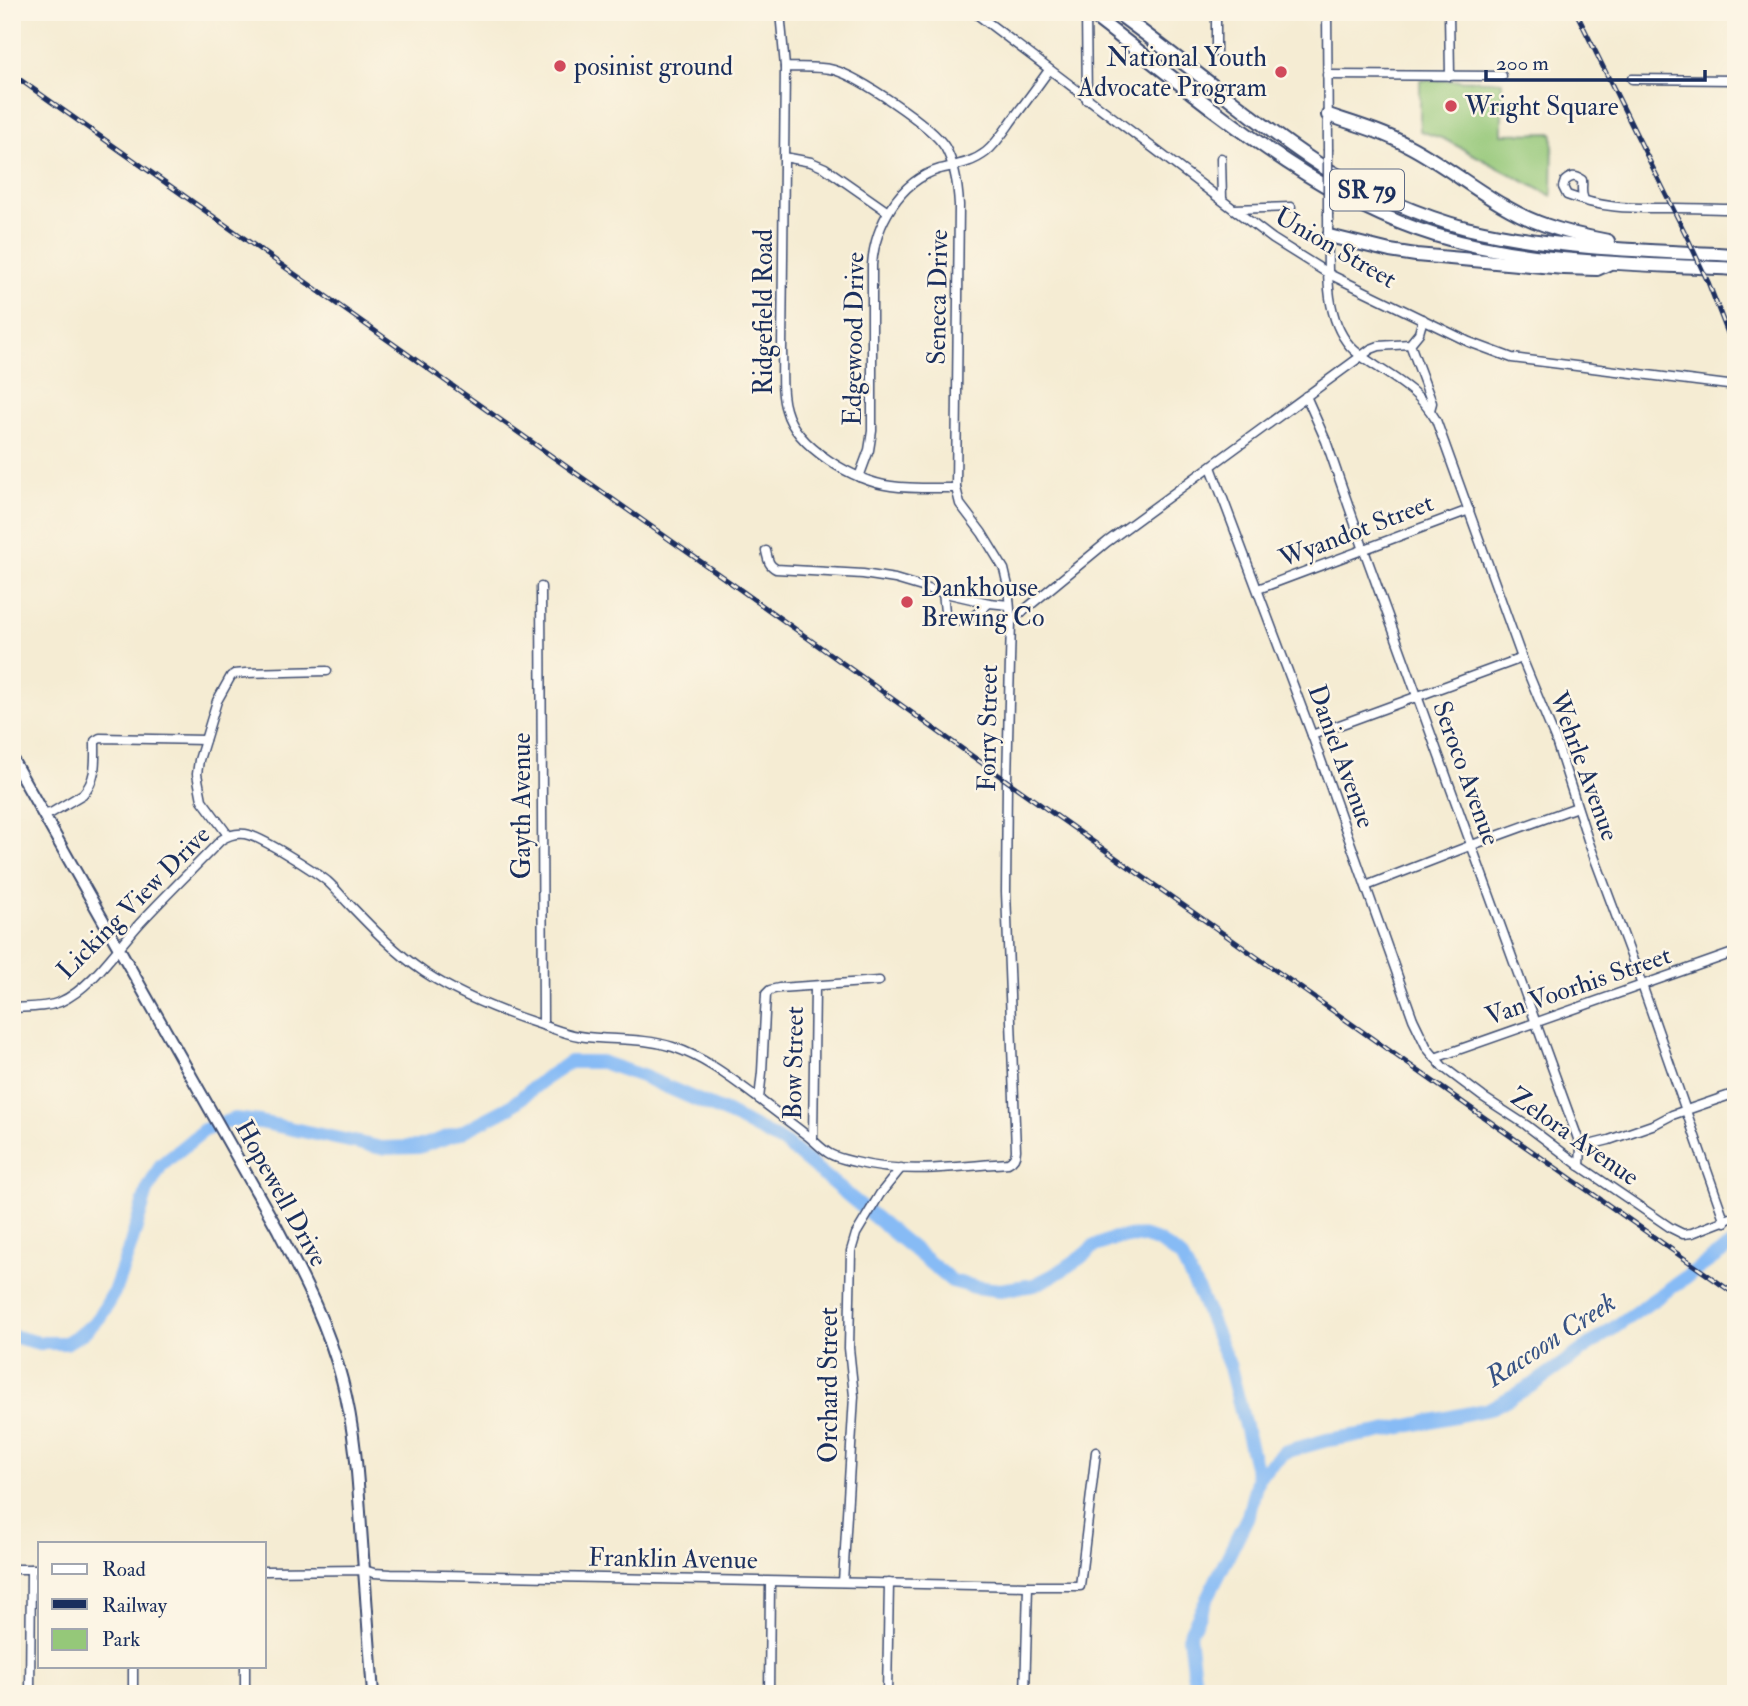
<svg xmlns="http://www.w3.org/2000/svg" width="1748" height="1706" viewBox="0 0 1748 1706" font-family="'IM FELL Double Pica',serif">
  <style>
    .green { fill: #95c879; stroke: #587c6c; stroke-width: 2 }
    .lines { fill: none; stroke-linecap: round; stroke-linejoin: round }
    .river { stroke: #87bbf5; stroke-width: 14 }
    .minor-casing { stroke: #3c4b70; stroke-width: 11 }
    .major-casing { stroke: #3c4b70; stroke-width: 14 }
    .highway-casing { stroke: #3c4b70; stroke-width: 16 }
    .minor { stroke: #fff; stroke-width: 8 }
    .major { stroke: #fff; stroke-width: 10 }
    .highway { stroke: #fff; stroke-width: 12 }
    .rail-casing { stroke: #1b2f5e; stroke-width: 5 }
    .rail { stroke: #fcf5e5; stroke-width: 2.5; stroke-dasharray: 8; stroke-linecap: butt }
    .minor-bridge-casing { stroke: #3c4b70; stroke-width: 11; stroke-linecap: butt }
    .minor-bridge { stroke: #fff; stroke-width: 8 }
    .poi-dot { fill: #d1495b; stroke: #fcf5e5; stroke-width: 2.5 }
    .labels { text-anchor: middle; stroke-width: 5; stroke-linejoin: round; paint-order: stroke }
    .shield { fill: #fcf5e5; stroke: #5e6a86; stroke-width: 2 }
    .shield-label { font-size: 24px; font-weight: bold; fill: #1b2f5e }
    .poi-label { font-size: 26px; fill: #1b2f5e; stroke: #fcf5e5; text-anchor: start }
    .street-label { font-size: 26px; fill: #1b2f5e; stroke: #fcf5e5 }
    .water-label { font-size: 28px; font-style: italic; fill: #365284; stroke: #fcf5e5 }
  </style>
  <rect width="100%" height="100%" fill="#fcf5e5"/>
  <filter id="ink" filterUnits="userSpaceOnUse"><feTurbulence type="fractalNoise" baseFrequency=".0143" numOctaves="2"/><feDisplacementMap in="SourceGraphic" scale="14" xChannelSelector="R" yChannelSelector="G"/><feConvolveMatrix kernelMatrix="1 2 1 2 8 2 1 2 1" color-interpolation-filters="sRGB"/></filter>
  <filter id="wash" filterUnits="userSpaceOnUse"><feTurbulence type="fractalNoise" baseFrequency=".00686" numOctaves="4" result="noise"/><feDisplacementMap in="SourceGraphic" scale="28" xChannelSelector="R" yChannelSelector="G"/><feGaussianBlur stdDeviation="1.57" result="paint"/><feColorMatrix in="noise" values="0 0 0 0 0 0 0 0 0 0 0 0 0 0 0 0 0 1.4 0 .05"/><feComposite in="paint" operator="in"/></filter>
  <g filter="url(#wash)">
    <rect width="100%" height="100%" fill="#f5ecd3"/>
    <!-- green -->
    <path class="green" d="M 1420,80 L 1502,81 L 1502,134 L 1553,133 L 1552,196 L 1444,139 L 1420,131 Z"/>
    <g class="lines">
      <!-- river -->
      <g class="river">
        <path d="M 12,1336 L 39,1343 L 66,1343 L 84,1332 L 99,1318 L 114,1292 L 130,1247 L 147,1191 L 161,1165 L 204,1130 L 234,1119 L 260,1122 L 382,1148 L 418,1147 L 460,1133 L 510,1107 L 543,1080 L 570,1062 L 601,1062 L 642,1076 L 727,1113 L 786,1144 L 952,1281 L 975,1287 L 1000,1290 L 1034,1285 L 1056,1274 L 1080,1258 L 1093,1247 L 1115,1238 L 1141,1236 L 1158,1241 L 1181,1257 L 1201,1297 L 1230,1367 L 1258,1477 L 1248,1516 L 1189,1635 L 1196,1694"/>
        <path d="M 1258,1477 L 1284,1452 L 1327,1440 L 1374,1433 L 1489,1409 L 1531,1386 L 1736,1242"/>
      </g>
    </g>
  </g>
  <g filter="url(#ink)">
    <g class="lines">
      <defs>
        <g id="minor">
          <path d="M 780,12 L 785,67 L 782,351 C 783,370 780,392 786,410 C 796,447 855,482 891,486 C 912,489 935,488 956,488"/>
          <path d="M 974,12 L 1273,239 L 1329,274 L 1469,342 L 1512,358 L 1736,386"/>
          <path d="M 1086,12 L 1087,100"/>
          <path d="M 1327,12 L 1328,149"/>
          <path d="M 1449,12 L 1450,76"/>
          <path d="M 1216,52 L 1216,12"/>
          <path d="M 785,67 C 800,68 819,66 834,70 C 859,77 931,125 945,147 C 955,165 958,185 959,205 L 956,488 L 960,504 L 982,533 L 1004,569 L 1008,586 L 1011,621"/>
          <path d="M 1327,75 L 1502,76"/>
          <path d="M 1632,79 L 1736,80"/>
          <path d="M 784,157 L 811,162 L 825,168 L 888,212"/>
          <path d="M 1221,158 L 1222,199"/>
          <path d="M 1584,200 C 1580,190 1583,190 1582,180 C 1575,175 1571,176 1565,181 L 1563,187 L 1567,195 C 1607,210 1634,208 1675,208 C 1695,208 1716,209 1736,209"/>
          <path d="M 1234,209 L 1291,207"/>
          <path d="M 1328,215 C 1329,257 1321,313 1350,346 C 1358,355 1367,360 1376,366 C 1402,383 1419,392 1436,420 L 1522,658 L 1556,741 L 1589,843 L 1642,985 L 1725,1222"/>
          <path d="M 1410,344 L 1432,403 L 1430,410"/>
          <path d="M 1306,396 L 1326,441 L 1364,550 L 1581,1147 L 1580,1166"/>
          <path d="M 1211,467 L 1312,735 L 1413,1019 L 1427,1048 L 1443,1067 L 1483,1097 L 1526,1125 L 1580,1166 L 1671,1228 L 1683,1234 L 1692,1233 L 1736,1216"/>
          <path d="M 859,477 L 869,450 L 872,431 L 872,265 C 875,225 899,181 940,169 C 956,165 972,163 986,152 C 997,143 1005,130 1013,119 C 1025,103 1037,87 1049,70"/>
          <path d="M 766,551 C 768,559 768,565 776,569 L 863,574 L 895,579 L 932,590 L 989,603 L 1009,605"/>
          <path d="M 541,587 L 543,1025"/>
          <path d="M 1258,589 L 1469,510"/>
          <path d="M 943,592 L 945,612 C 959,632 976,615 989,603"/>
          <path d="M 1312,735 L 1522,658"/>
          <path d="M 43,814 L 51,813 L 83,794 C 97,779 95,761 95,741 L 100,738 L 205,740"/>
          <path d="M 228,835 L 202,800 L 197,774 L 199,760 L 217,701 L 231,676 L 234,674 L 246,673 L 327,671"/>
          <path d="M 1366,886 L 1472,845 L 1577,807"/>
          <path d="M 12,1008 C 28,1007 45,1008 60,1002 C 92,988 118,947 141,922 C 167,894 194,868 221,840 C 227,836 236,833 245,834 C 262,837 313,870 327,881 C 335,888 342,897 349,904 C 372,928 396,953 424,972 C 459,995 499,1011 539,1024 C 552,1028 565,1034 579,1036 C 612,1041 641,1037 673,1047 C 706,1058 732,1079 759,1099 C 774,1111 790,1122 805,1134 C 814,1140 821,1149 830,1154 C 837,1158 847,1160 855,1162 C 905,1175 958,1166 1008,1163 C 1014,1160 1016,1156 1016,1150 L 1006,892 L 1007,781 L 1011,621 L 1107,542 L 1371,349 L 1379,346 L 1410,344 L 1419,333 L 1423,319"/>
          <path d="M 1435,1058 L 1736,952"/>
          <path d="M 759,1099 L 762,1072 L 766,994 L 770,990 L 779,988 L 879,981"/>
          <path d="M 813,1140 L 815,986"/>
          <path d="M 1581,1147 L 1609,1140 L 1655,1124 L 1672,1115 L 1736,1093"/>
          <path d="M 12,1569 L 40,1569"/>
          <path d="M 264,1571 L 364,1570 L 374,1573 L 391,1574 L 1028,1586 L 1080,1586 L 1096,1452"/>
          <path d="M 843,1582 L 854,1396 L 849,1348 L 851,1251 L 856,1234 L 880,1194 L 901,1168"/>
          <path d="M 133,1666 L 133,1694"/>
          <path d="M 245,1666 L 245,1694"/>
          <path d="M 30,1694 L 31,1569"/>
          <path d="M 769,1694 L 770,1582"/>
          <path d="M 887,1694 L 889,1583"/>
          <path d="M 1025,1694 L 1028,1586"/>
        </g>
        <path id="major" d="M 12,759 L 277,1228 C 303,1278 328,1325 342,1380 C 355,1428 358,1479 361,1528 C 365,1584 369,1639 373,1694"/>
        <g id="highway">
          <path d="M 1088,12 C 1194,92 1307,196 1435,235 C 1532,265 1636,263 1736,269"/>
          <path d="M 1116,12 C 1158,43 1198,74 1239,106 C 1266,127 1295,150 1325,168 C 1364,191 1422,217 1466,228 C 1554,249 1646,251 1736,255"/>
          <path d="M 1328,115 C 1355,124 1383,132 1409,146 C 1455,170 1495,208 1545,225 C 1565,232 1587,237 1608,241"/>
          <path d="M 1329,236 L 1390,251 L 1416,255 L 1564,268 L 1597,269 L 1608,264"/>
        </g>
      </defs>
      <!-- minor casing -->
      <use href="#minor" class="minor-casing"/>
      <!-- major casing -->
      <use href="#major" class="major-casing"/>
      <!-- highway casing -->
      <use href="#highway" class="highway-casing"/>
      <!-- minor -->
      <use href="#minor" class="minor"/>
      <!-- major -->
      <use href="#major" class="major"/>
      <!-- highway -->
      <use href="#highway" class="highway"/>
      <defs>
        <g id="rail">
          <path d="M 1576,12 L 1689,241 L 1708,282 L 1736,354"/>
          <path d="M 12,74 L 731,583 L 1007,781 L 1736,1295"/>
        </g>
      </defs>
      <!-- rail casing -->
      <use href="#rail" class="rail-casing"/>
      <!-- rail -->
      <use href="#rail" class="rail"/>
      <defs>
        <path id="minor-bridge" d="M 1328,149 L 1328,215"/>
      </defs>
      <!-- minor-bridge casing -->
      <use href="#minor-bridge" class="minor-bridge-casing"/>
      <!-- minor-bridge -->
      <use href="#minor-bridge" class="minor-bridge"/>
    </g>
  </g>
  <!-- markers -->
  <g class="poi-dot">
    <circle cx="560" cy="66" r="7"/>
    <circle cx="1281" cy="72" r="7"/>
    <circle cx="1451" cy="106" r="7"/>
    <circle cx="907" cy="602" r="7"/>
  </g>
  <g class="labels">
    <!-- shield labels -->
    <rect class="shield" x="1330" y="169.5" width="74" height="41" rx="5"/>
    <g class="shield-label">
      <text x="1367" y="198">SR 79</text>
    </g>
    <!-- poi labels -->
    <g class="poi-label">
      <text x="1267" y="66" text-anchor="end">National Youth<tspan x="1267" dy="30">Advocate Program</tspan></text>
      <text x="574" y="75">posinist ground</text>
      <text x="1465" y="115">Wright Square</text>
      <text x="921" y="596">Dankhouse<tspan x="921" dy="30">Brewing Co</tspan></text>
    </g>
    <!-- street labels -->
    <g class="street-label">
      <text transform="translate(1336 247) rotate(30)" y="9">Union Street</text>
      <text transform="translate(937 297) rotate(-89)" y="9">Seneca Drive</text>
      <text transform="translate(763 312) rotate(-90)" y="9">Ridgefield Road</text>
      <text transform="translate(853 339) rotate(-89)" y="9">Edgewood Drive</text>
      <text transform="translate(1356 530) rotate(-21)" y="9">Wyandot Street</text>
      <text transform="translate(987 728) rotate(-89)" y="9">Forry Street</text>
      <text transform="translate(1342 756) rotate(70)" y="9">Daniel Avenue</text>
      <text transform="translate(1585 766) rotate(70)" y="9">Wehrle Avenue</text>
      <text transform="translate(1467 773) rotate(70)" y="9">Seroco Avenue</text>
      <text transform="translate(521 806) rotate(-90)" y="9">Gayth Avenue</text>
      <text transform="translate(133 902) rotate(-45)" y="9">Licking View Drive</text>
      <text transform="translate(1578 985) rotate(-19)" y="9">Van Voorhis Street</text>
      <text transform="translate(793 1063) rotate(-89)" y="9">Bow Street</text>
      <text transform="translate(1575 1136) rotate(35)" y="9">Zelora Avenue</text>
      <text transform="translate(282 1193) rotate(61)" y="9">Hopewell Drive</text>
      <text transform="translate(828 1385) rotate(-90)" y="9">Orchard Street</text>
      <text transform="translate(673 1558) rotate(1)" y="9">Franklin Avenue</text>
    </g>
    <!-- water labels -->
    <g class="water-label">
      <text transform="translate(1550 1339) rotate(-33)" y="10">Raccoon Creek</text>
    </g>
  </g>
  <!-- margin -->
  <rect width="1748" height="1706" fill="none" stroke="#fcf5e5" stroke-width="42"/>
  <!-- legend -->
  <rect x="38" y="1542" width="228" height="126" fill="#fcf5e5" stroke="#a2a6af" stroke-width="2"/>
  <rect x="52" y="1564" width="35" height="10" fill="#ffffff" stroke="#a2a6af" stroke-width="2"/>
  <text x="102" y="1576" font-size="21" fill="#1b2f5e">Road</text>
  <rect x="52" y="1599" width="35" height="10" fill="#1b2f5e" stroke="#a2a6af" stroke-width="2"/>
  <text x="102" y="1612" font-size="21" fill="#1b2f5e">Railway</text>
  <rect x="52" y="1629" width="35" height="21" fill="#95c879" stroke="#a2a6af" stroke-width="2"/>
  <text x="102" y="1646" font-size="21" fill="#1b2f5e">Park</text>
  <!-- scale -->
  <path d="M1486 70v10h219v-10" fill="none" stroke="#1b2f5e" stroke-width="3.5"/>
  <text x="1496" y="70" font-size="21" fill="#1b2f5e" stroke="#fcf5e5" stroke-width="5" paint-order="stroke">200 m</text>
</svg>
